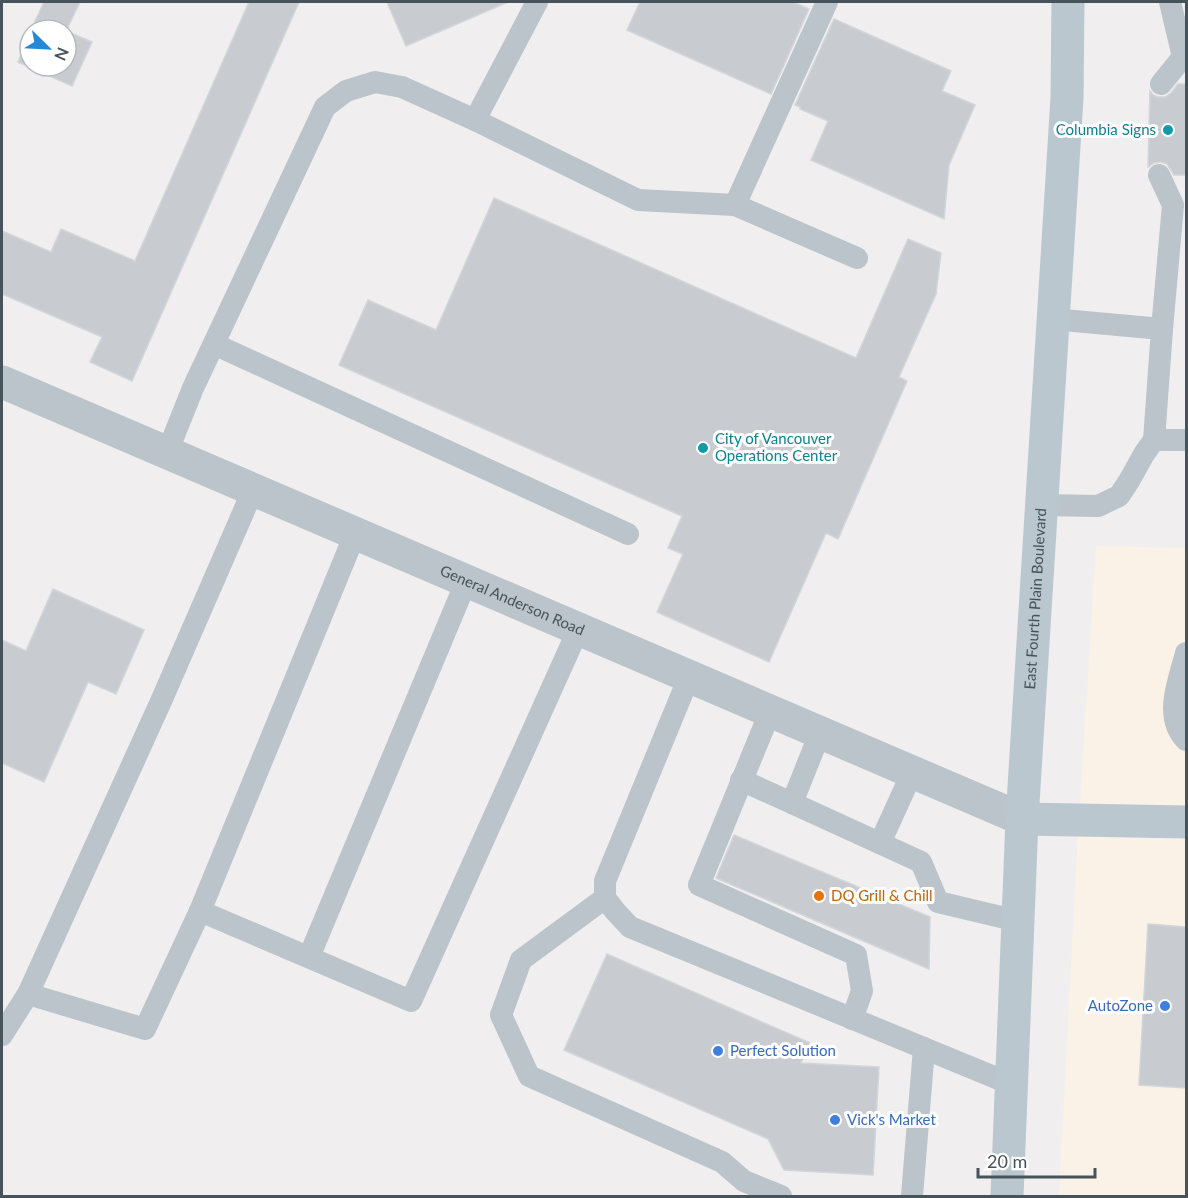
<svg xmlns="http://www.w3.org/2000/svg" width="1188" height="1198" viewBox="0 0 1188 1198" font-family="Lato,sans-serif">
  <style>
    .commercial { fill: #faf2e7 }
    .building { fill: #c8ccd0; stroke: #d2d5d9; stroke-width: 1.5 }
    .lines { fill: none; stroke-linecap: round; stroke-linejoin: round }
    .lane { stroke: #bac4ca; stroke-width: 22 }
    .street { stroke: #bac4ca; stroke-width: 33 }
    .secondary { stroke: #bac7ce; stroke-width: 33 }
    .culture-dot { fill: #0f9aa8; stroke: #fff; stroke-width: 2 }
    .food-dot { fill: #e8710a; stroke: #fff; stroke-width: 2 }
    .shop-dot { fill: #3f7fe0; stroke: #fff; stroke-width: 2 }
    .labels { text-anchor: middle; stroke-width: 6; stroke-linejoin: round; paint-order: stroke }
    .culture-label { font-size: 15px; fill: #0d838f; stroke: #fff; text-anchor: end }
    .street-label { font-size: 15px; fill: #47535a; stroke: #fff }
    .food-label { font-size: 15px; fill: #c56008; stroke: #fff; text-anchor: start }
    .shop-label { font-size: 15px; fill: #366cbe; stroke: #fff; text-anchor: start }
  </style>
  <rect width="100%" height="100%" fill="#f0eeee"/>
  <!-- commercial -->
  <path class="commercial" d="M 1096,546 L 1186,548 L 1186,1196 L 1059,1196 L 1076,868 Z"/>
  <!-- building -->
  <g class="building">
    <path d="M 44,2 L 80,2 L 66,31 L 92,42 L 72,86 L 18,62 L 30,33 L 30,66 L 66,66 L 66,30 L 31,30 Z"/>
    <path d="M 249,2 L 299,2 L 132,381 L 90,362 L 102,337 L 2,294 L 2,231 L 51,252 L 61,229 L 135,261 Z"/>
    <path d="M 387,2 L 508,2 L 406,46 Z"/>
    <path d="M 640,2 L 793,2 L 809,9 L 771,94 L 627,30 Z"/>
    <path d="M 834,19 L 951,71 L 942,91 L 975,105 L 949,165 L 944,219 L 811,160 L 828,121 L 800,109 L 800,107 L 795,105 Z"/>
    <path d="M 1178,84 L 1186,84 L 1186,175 L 1174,175 L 1167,164 L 1161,162 L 1154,163 L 1148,167 L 1150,91 L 1153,95 L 1158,97 L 1165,97 L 1171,93 Z"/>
    <path d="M 494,198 L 856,358 L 908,239 L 941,253 L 936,294 L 899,377 L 907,381 L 838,539 L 826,533 L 769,662 L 657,612 L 683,554 L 668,548 L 682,516 L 339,365 L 368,300 L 436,330 Z"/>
    <path d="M 53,589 L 144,630 L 116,694 L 88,682 L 44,782 L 2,763 L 2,640 L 26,651 Z"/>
    <path d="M 734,835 L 930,917 L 929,969 L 716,878 Z"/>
    <path d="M 1148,924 L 1186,927 L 1186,1088 L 1139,1085 Z"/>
    <path d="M 607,954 L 810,1043 L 801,1063 L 879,1067 L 873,1175 L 784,1170 L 768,1139 L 564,1050 Z"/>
  </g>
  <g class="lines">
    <!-- lane -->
    <g class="lane">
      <path d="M 1161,84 L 1183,57 L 1170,2"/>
      <path d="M 475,120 L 537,2"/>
      <path d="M 1159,175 L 1173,205 L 1162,329"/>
      <path d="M 735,205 L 827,2"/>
      <path d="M 214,344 L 628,534"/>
      <path d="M 1154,440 L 1186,440"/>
      <path d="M 167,453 L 193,388 L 325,107 L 346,91 L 375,82 L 402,87 L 475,120 L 638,200 L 735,205 L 857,258"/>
      <path d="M 1041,505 L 1098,506 L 1119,496 L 1129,481 L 1144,454 L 1154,440 L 1162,329 L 1052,319"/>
      <path d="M 355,534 L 200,911 L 411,1001 L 578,630"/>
      <path d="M 1186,653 C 1179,681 1163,716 1186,740"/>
      <path d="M 689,677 L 605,881 L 605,898 L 615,911 L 630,927 L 1011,1084"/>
      <path d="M 770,712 L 699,885 L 856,955 L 862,991 L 852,1019"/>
      <path d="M 820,733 L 792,803 L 921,862 L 938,902 L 1018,921"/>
      <path d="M 741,780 L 792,803"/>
      <path d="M 880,843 L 912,773"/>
      <path d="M 605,898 L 521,960 L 501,1015 L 529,1076 L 722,1162 L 744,1181 L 781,1196"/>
      <path d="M 309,957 L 466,582"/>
      <path d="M 28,994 L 145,1029 L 200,911"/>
      <path d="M 2,1035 L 28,994 L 162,699 L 253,490"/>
      <path d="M 912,1196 L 924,1048"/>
    </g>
    <!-- street -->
    <path class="street" id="s1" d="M 2,382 L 1022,819"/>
    <!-- secondary -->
    <g class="secondary">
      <path d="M 1022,819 L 1186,822"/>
      <path id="s2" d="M 1007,1196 L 1022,819 L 1067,98 L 1068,2"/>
    </g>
  </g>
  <!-- markers -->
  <g class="culture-dot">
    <circle cx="1168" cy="130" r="6"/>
    <circle cx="703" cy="448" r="6"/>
  </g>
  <circle class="food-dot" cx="819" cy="896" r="6"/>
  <g class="shop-dot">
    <circle cx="1165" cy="1006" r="6"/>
    <circle cx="718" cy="1051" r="6"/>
    <circle cx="835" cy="1120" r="6"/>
  </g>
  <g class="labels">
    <!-- culture labels -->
    <g class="culture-label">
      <text x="1156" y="135">Columbia Signs</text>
      <text x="715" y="444" text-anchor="start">City of Vancouver<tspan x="715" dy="17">Operations Center</tspan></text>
    </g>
    <!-- street labels -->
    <g class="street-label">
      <text dy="5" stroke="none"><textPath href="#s2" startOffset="598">East Fourth Plain Boulevard</textPath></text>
      <text dy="5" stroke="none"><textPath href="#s1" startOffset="555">General Anderson Road</textPath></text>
    </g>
    <!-- food labels -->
    <g class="food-label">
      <text x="831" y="901">DQ Grill &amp; Chill</text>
    </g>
    <!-- shop labels -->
    <g class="shop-label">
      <text x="1153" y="1011" text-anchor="end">AutoZone</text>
      <text x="730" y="1056">Perfect Solution</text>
      <text x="847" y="1125">Vick's Market</text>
    </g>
  </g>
  <!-- border -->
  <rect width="1188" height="1198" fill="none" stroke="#47535a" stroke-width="6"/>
  <!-- north arrow -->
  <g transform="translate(48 48) rotate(114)"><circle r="28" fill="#ffffff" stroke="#b5babd" stroke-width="1.5"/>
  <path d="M0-4.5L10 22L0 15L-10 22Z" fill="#2488d4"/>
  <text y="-9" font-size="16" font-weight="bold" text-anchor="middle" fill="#47535a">N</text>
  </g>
  <!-- scale -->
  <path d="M978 1168v9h117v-9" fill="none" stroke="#47535a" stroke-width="3"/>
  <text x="987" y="1168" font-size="18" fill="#47535a" stroke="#ffffff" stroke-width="4.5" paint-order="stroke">20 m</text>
</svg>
